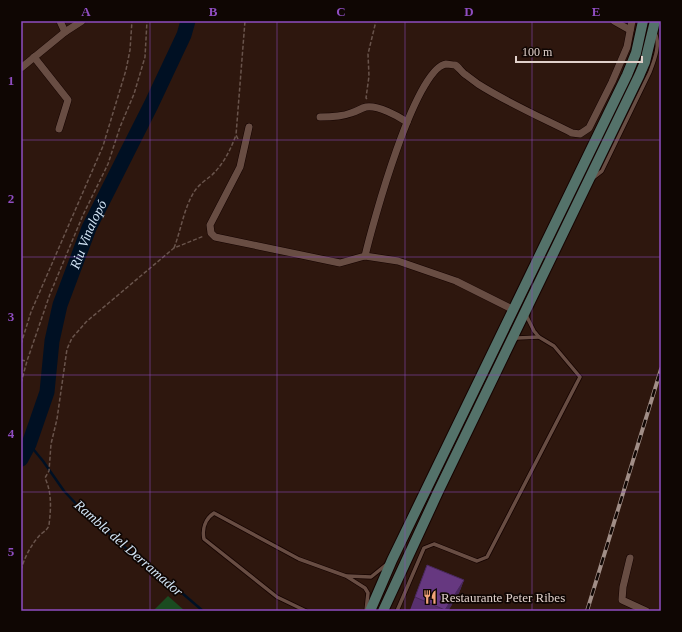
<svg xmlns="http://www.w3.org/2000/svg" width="682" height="632" viewBox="0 0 682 632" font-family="Georgia,serif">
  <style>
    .green { fill: #1a4b20 }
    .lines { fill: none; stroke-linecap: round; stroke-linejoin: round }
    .stream { stroke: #001023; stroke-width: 2.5 }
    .river { stroke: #001023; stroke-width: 15 }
    .lane-casing { stroke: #150300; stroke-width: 5 }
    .street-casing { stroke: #150300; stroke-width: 8 }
    .secondary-casing { stroke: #150300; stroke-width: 12 }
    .path { stroke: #69544c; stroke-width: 1.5; stroke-dasharray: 4 2; stroke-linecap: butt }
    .lane { stroke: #684d43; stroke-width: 3.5 }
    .street { stroke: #684d43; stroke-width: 7 }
    .secondary { stroke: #54726a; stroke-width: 10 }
    .rail-casing { stroke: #a18e87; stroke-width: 4 }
    .rail { stroke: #0f0603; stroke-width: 2.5; stroke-dasharray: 8; stroke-linecap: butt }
    .wall { fill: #58306e }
    .shaded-wall { fill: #47275a }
    .building { fill: #663880; stroke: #47275a }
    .grid { fill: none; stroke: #8f4dc1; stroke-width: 1; stroke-opacity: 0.55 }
    .labels { text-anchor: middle; stroke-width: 3.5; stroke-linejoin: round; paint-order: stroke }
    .poi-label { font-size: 13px; fill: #e0d0ca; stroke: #0f0603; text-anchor: start }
    .water-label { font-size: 14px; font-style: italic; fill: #d2e4f5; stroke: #0f0603 }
    .neatline { fill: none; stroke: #8f4dc1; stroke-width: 1.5 }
    .grid-label { font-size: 13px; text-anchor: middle; font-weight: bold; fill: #8f4dc1 }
  </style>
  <rect width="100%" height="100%" fill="#2e170e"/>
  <!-- green -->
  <path class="green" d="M 168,596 L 185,611 L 153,611 Z"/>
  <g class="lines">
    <!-- stream -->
    <path class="stream" d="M 29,444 L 43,461 L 64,491 L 80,508 L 144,564 L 175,587 L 203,611"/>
    <!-- river -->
    <path class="river" id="s1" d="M 21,459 L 29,444 L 47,392 L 52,341 L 60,305 L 89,228 L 151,105 L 184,35 L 188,21"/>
    <defs>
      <g id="lane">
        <path d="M 593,178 L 602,171 L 650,72 C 654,61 661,44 655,33"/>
        <path d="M 514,340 L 517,338 L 539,337"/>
        <path d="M 347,576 L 371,577 L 387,564"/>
        <path d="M 306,611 L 277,597 L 204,539 C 202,529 205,519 214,513 L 299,559 L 346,576 L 365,588 L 368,593 L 366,611"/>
        <path d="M 397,611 L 424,548 L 434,544 L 477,561 L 487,557 L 580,377 L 554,346 L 539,337 L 534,331 L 526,315"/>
      </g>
      <g id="street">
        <path d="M 60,21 L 65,32"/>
        <path d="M 614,21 L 630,30"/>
        <path d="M 34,57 L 68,100 L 59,129"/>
        <path d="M 21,68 L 65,32 L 82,21"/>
        <path d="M 320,117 C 330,117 341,117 351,113 C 356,112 361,108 366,107 C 378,105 398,116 407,122"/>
        <path d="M 249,127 L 240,167 L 210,225 L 211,233 L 215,237 L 340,263 L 365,256 L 398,261 L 456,281 L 514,310"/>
        <path d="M 365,256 C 372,226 415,68 446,64 C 447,64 453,65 455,65 C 459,67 462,73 466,75 C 470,78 474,81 478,84 C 508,103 540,117 572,133 L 580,134 L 589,128 L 612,82 L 627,47 L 632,21"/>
        <path d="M 630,558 L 623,587 L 622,600 L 646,611"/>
      </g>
      <g id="secondary">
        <path d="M 370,611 L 392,560 L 627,75 L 636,53 L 643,21"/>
        <path d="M 383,611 L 438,492 L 639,76 L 645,62 L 655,21"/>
      </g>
    </defs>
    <!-- lane casing -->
    <use href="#lane" class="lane-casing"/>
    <!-- street casing -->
    <use href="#street" class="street-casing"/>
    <!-- secondary casing -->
    <use href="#secondary" class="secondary-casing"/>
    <!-- path -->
    <g class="path">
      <path d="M 367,99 L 366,98 L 369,76 L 368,54 L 376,21"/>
      <path d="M 238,139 L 236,135 L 245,21"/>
      <path d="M 174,248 C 181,230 184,208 194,192 C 198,185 206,180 212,175 C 224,163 230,151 236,135"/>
      <path d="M 21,344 L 31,312 L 103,146 L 126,70 L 130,50 L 132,21"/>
      <path d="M 21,360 L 27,361"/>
      <path d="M 21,383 L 27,361 L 50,294 L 83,215 L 108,164 L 120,127 L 134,94 L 145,57 L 147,21"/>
      <path d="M 21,570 C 24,558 32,543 41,534 C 45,531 48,529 49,525 C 51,508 52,493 45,478 L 49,471 L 51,444 L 57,419 L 67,349 L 72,338 L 86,322 L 174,248 L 204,236"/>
    </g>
    <!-- lane -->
    <use href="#lane" class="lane"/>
    <!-- street -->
    <use href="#street" class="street"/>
    <!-- secondary -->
    <use href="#secondary" class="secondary"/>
    <defs>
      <path id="rail" d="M 587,611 L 661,369"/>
    </defs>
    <!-- rail casing -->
    <use href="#rail" class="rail-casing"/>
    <!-- rail -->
    <use href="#rail" class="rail"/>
  </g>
  <!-- wall -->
  <path class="wall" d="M 427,565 L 464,580 L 459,593 L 448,611 L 410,610 Z"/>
  <!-- shaded-wall -->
  <path class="shaded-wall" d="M 464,580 L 459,593 L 448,611 L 445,611 Z"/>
  <!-- building -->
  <path class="building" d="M 427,565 L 464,580 L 445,610 L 415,597 Z"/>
  <!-- grid -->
  <path class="grid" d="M 150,21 L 150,611M 277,21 L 277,611M 405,21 L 405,611M 532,21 L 532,611M 21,140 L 661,140M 21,257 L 661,257M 21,375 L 661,375M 21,492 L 661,492"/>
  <!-- icons -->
  <defs>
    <symbol id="restaurant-bare" viewBox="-9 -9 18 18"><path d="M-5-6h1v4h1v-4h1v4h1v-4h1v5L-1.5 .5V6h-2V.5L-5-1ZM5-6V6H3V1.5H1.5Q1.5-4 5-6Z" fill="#f0a378" stroke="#0f0603" stroke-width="2.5" paint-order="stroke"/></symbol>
  </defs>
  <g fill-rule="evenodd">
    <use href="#restaurant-bare" x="420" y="587" width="20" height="20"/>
  </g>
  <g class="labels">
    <!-- poi labels -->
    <g class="poi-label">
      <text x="441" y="602">Restaurante Peter Ribes</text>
    </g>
    <!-- water labels -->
    <g class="water-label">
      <text dy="5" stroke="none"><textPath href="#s1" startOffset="236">Riu Vinalopó</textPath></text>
      <text transform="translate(129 548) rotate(41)" y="5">Rambla del Derramador</text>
    </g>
  </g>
  <!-- border -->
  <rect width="682" height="632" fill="none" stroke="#0f0603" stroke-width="44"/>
  <!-- scale -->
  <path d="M516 56v6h126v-6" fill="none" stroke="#e0d0ca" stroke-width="2"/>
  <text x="522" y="56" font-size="12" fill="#e0d0ca" stroke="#0f0603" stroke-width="3" paint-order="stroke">100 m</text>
  <rect x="22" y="22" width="638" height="588" class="neatline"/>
  <g class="grid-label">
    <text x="86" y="16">A</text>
    <text x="213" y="16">B</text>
    <text x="341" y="16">C</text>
    <text x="469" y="16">D</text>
    <text x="596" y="16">E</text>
    <text x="11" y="85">1</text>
    <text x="11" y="203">2</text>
    <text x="11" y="321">3</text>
    <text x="11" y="438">4</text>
    <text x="11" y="556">5</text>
  </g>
</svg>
